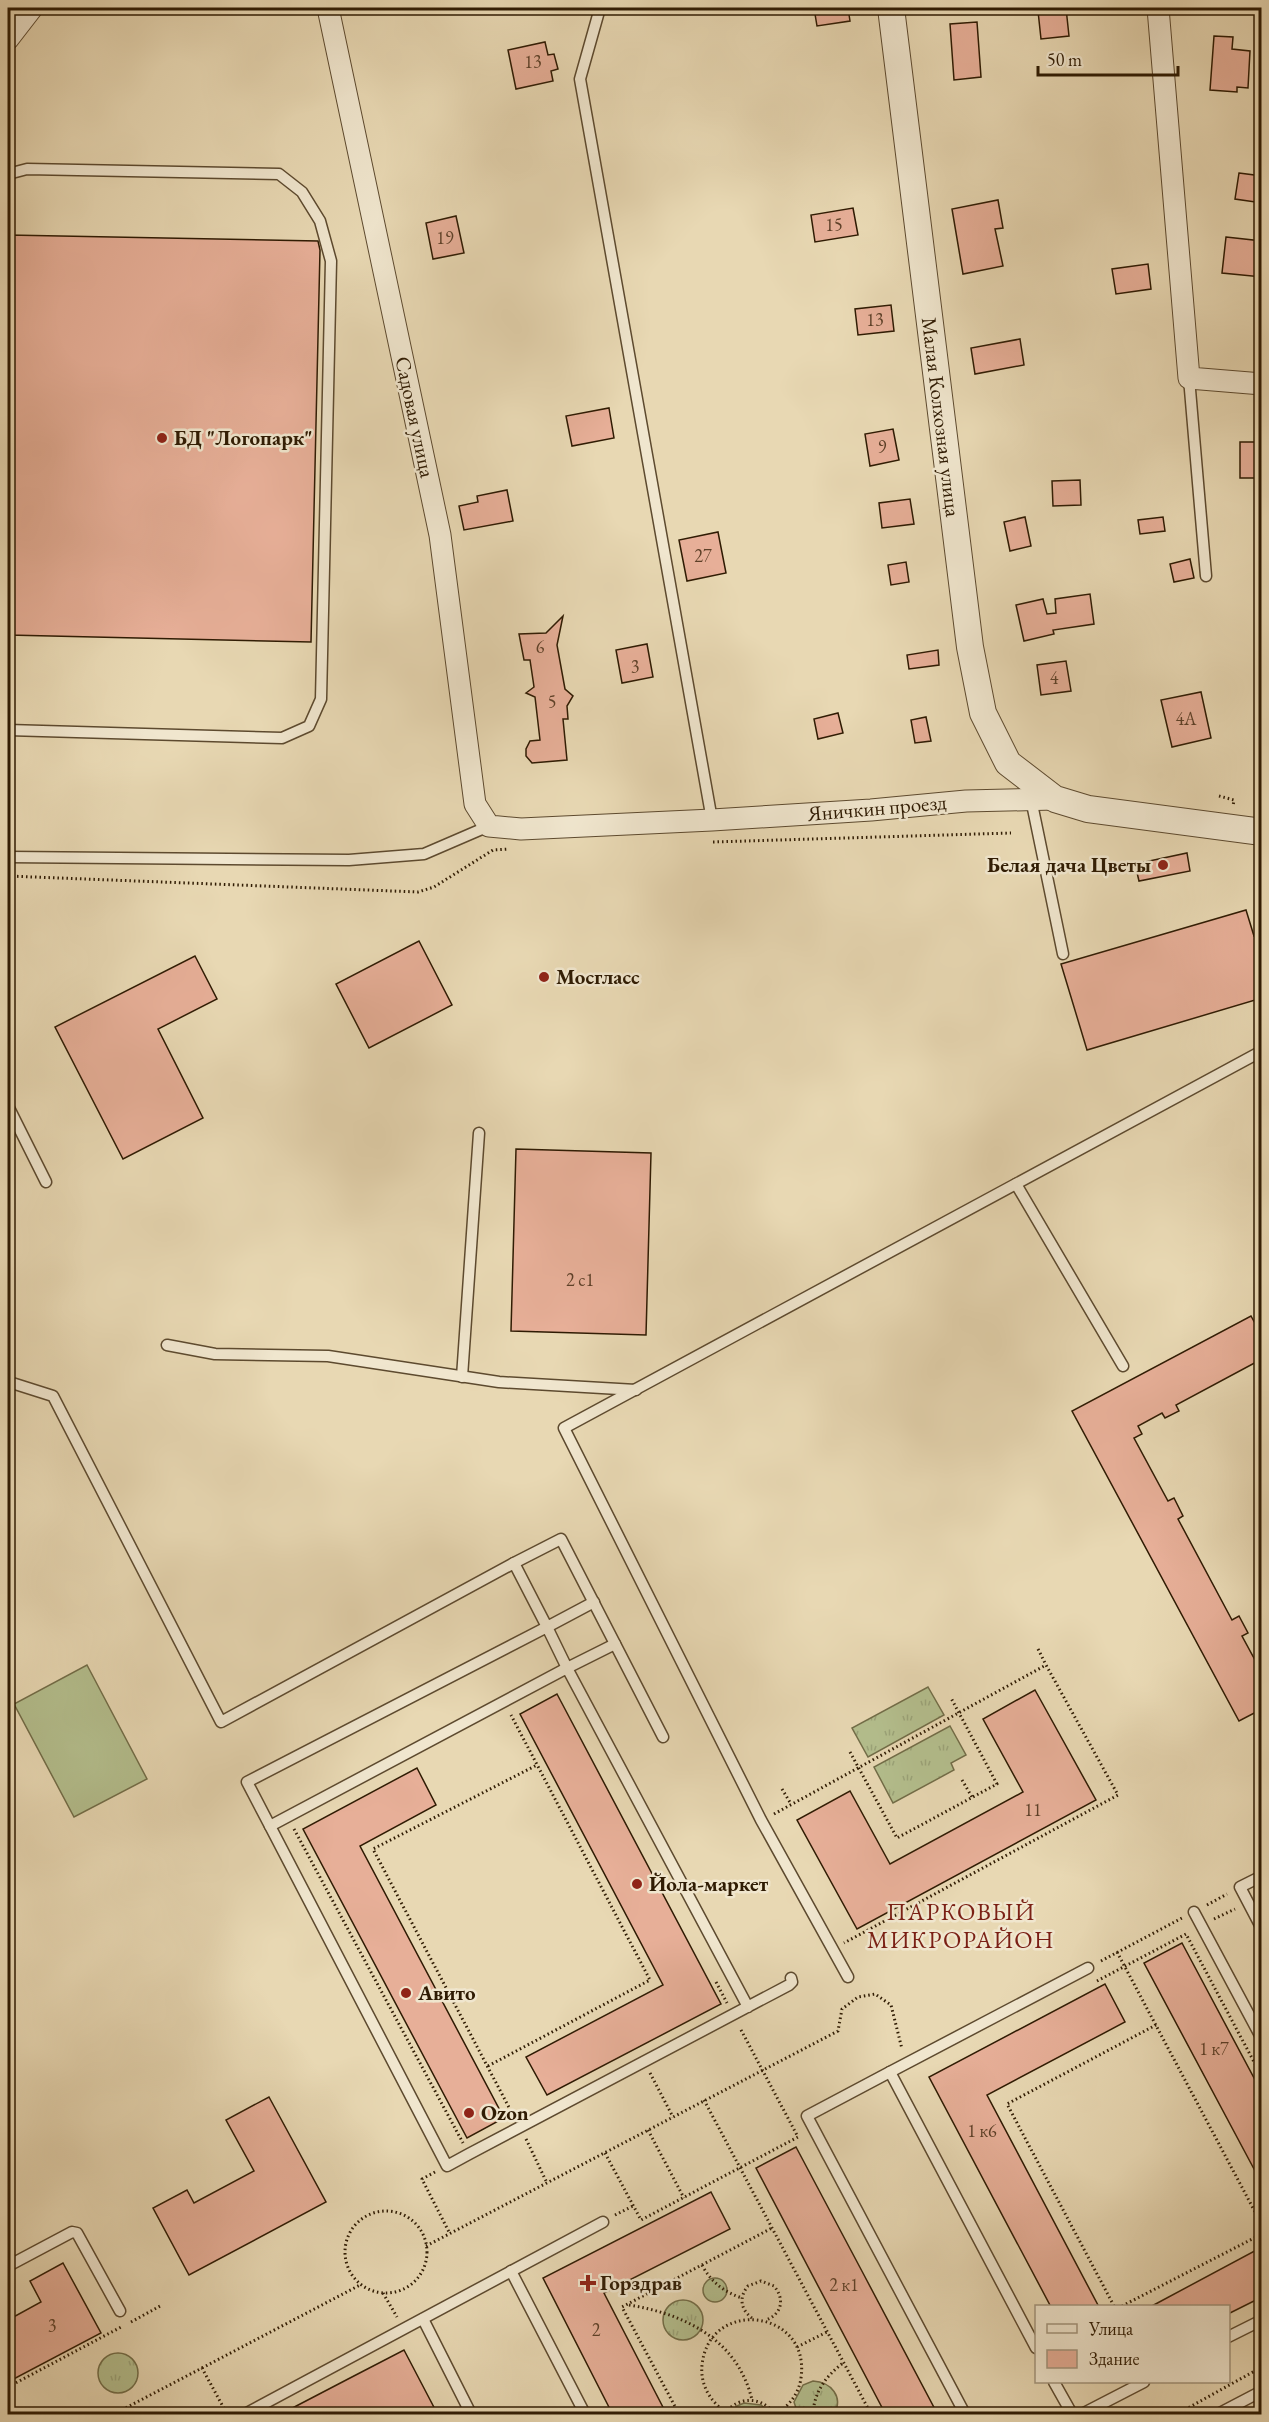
<svg xmlns="http://www.w3.org/2000/svg" width="1269" height="2422" viewBox="0 0 1269 2422" font-family="'EB Garamond',serif">
  <style>
    .grass { fill: url(#grass-tufts); stroke: #726d48; stroke-width: 1.5 }
    .pitch { fill: #b4bf8e; stroke: #726d48; stroke-width: 1.5 }
    .building { fill: #e7af98; stroke: #2f1b03; stroke-width: 1.5 }
    .lines { fill: none; stroke-linecap: round; stroke-linejoin: round }
    .service-casing { stroke: #5d4a2f; stroke-width: 13 }
    .minor-casing { stroke: #5d4a2f; stroke-width: 23 }
    .tertiary-casing { stroke: #5d4a2f; stroke-width: 28 }
    .path { stroke: #2f1b03; stroke-width: 3; stroke-dasharray: 1.5 3; stroke-linecap: butt }
    .service { stroke: #f0e6ce; stroke-width: 10 }
    .minor { stroke: #f0e6ce; stroke-width: 21 }
    .tertiary { stroke: #f0e6ce; stroke-width: 26 }
    .poi-dot { fill: #8f2418; stroke: #f0e6ce; stroke-width: 2 }
    .labels { text-anchor: middle; stroke-width: 5; stroke-linejoin: round; paint-order: stroke }
    .number-label { font-size: 18px; fill: #5d4028 }
    .street-label { font-size: 21px; fill: #2f1b03; stroke: #f0e6ce }
    .poi-label { font-size: 21px; font-weight: bold; fill: #2f1b03; stroke: #f0e6ce; text-anchor: start }
    .quarter-label { font-size: 24px; letter-spacing: 1.5px; fill: #7a1f14; stroke: #f0e6ce }
  </style>
  <defs>
    <pattern id="grass-tufts" width="24" height="20" patternUnits="userSpaceOnUse" patternTransform="scale(1.5)"><rect width="24" height="20" fill="#b4bf8e"/><path d="M3 7l-1-3M5 7V3M7 7l1-3M15 17l-1-3M17 17v-4M19 17l1-3" fill="none" stroke="#9ba479"/></pattern>
  </defs>
  <rect width="100%" height="100%" fill="#e8d8b3"/>
  <filter id="stains"><feTurbulence type="fractalNoise" baseFrequency=".00333" numOctaves="4"/><feColorMatrix values="0 0 0 0 .2 0 0 0 0 .09 0 0 0 0 .02 0 0 0 .5 -.17"/></filter>
  <radialGradient id="worn" r=".72"><stop offset=".6" stop-color="#630" stop-opacity="0"/><stop offset="1" stop-color="#630" stop-opacity=".3"/></radialGradient>
  <!-- grass -->
  <g class="grass">
    <path d="M 928,1687 L 944,1715 L 868,1757 L 852,1728 Z"/>
    <path d="M 950,1726 L 966,1755 L 951,1763 L 954,1770 L 893,1803 L 874,1767 Z"/>
    <circle cx="715" cy="2290" r="12"/>
    <circle cx="683" cy="2320" r="20"/>
    <circle cx="118" cy="2373" r="20"/>
    <path d="M 813,2381 C 831,2382 844,2397 834,2414 L 798,2414 L 794,2402 L 803,2385 Z"/>
    <path d="M 744,2403 L 761,2405 L 772,2414 L 728,2414 L 737,2406 Z"/>
  </g>
  <!-- pitch -->
  <path class="pitch" d="M 87,1665 L 147,1779 L 74,1817 L 14,1704 Z"/>
  <!-- building -->
  <g class="building">
    <path d="M 814,8 L 848,8 L 850,21 L 817,26 Z"/>
    <path d="M 1066,8 L 1069,36 L 1041,39 L 1038,11 Z"/>
    <path d="M 977,22 L 981,77 L 954,80 L 950,24 Z"/>
    <path d="M 1214,36 L 1233,37 L 1232,49 L 1250,51 L 1248,88 L 1237,87 L 1237,92 L 1210,90 Z"/>
    <path d="M 545,42 L 548,55 L 554,54 L 558,69 L 551,71 L 553,81 L 516,89 L 508,50 Z"/>
    <path d="M 1239,173 L 1262,176 L 1262,203 L 1235,199 Z"/>
    <path d="M 998,200 L 1003,228 L 995,229 L 1003,266 L 963,274 L 952,209 Z"/>
    <path d="M 853,208 L 858,235 L 815,242 L 811,215 Z"/>
    <path d="M 456,216 L 464,253 L 433,259 L 426,223 Z"/>
    <path d="M 8,235 L 318,241 L 320,250 L 311,642 L 8,635 Z"/>
    <path d="M 1226,237 L 1262,241 L 1262,277 L 1222,273 Z"/>
    <path d="M 1148,264 L 1151,289 L 1116,294 L 1112,269 Z"/>
    <path d="M 891,305 L 894,331 L 858,335 L 855,309 Z"/>
    <path d="M 1020,339 L 1024,365 L 975,374 L 971,348 Z"/>
    <path d="M 609,408 L 614,438 L 572,446 L 566,416 Z"/>
    <path d="M 893,429 L 899,460 L 870,466 L 865,434 Z"/>
    <rect x="1240" y="442" width="22" height="36"/>
    <path d="M 1080,480 L 1081,505 L 1053,506 L 1052,481 Z"/>
    <path d="M 507,490 L 513,521 L 464,530 L 459,506 L 478,502 L 477,496 Z"/>
    <path d="M 910,499 L 914,524 L 882,528 L 879,503 Z"/>
    <path d="M 1025,517 L 1031,546 L 1010,551 L 1004,522 Z"/>
    <path d="M 1163,517 L 1165,531 L 1140,534 L 1138,520 Z"/>
    <path d="M 718,532 L 726,573 L 687,581 L 679,540 Z"/>
    <path d="M 1190,559 L 1194,578 L 1174,582 L 1170,564 Z"/>
    <path d="M 906,562 L 909,582 L 891,585 L 888,565 Z"/>
    <path d="M 1090,594 L 1094,624 L 1053,630 L 1054,634 L 1024,641 L 1016,605 L 1043,599 L 1047,614 L 1056,613 L 1055,599 Z"/>
    <path d="M 563,616 L 557,645 L 565,689 L 573,696 L 567,706 L 568,719 L 563,719 L 567,760 L 532,763 L 526,756 L 526,749 L 530,741 L 540,740 L 535,697 L 526,693 L 534,687 L 530,660 L 524,660 L 519,634 L 546,633 Z"/>
    <path d="M 647,644 L 653,677 L 622,683 L 616,650 Z"/>
    <path d="M 938,650 L 939,665 L 909,669 L 907,655 Z"/>
    <path d="M 1066,661 L 1071,691 L 1041,695 L 1037,665 Z"/>
    <path d="M 1201,692 L 1211,738 L 1172,747 L 1161,700 Z"/>
    <path d="M 838,713 L 843,733 L 818,739 L 814,719 Z"/>
    <path d="M 926,717 L 931,741 L 915,743 L 911,720 Z"/>
    <path d="M 1187,853 L 1190,871 L 1139,881 L 1135,864 Z"/>
    <path d="M 1246,910 L 1254,936 L 1262,934 L 1262,998 L 1087,1050 L 1061,964 Z"/>
    <path d="M 419,941 L 452,1005 L 369,1048 L 336,984 Z"/>
    <path d="M 195,956 L 217,999 L 158,1029 L 203,1118 L 123,1159 L 55,1027 Z"/>
    <path d="M 516,1149 L 651,1153 L 646,1335 L 511,1331 Z"/>
    <path d="M 1251,1316 L 1262,1336 L 1262,1359 L 1176,1405 L 1179,1411 L 1165,1418 L 1162,1413 L 1138,1426 L 1142,1434 L 1134,1438 L 1168,1501 L 1174,1498 L 1183,1516 L 1178,1519 L 1232,1620 L 1239,1616 L 1248,1633 L 1242,1636 L 1262,1673 L 1262,1709 L 1239,1721 L 1072,1411 Z"/>
    <path d="M 1035,1690 L 1096,1800 L 857,1929 L 797,1820 L 850,1791 L 890,1864 L 1023,1792 L 983,1719 Z"/>
    <path d="M 557,1694 L 721,2004 L 547,2095 L 526,2057 L 663,1985 L 520,1714 Z"/>
    <path d="M 417,1768 L 436,1805 L 360,1846 L 504,2118 L 467,2138 L 303,1829 Z"/>
    <path d="M 1182,1943 L 1262,2093 L 1262,2184 L 1144,1963 Z"/>
    <path d="M 1105,1984 L 1125,2022 L 987,2095 L 1099,2307 L 1051,2307 L 929,2077 Z"/>
    <path d="M 269,2097 L 326,2202 L 189,2275 L 153,2208 L 187,2190 L 194,2203 L 254,2171 L 226,2120 Z"/>
    <path d="M 796,2147 L 864,2275 L 938,2415 L 886,2415 L 756,2168 Z"/>
    <path d="M 711,2192 L 730,2229 L 604,2293 L 667,2415 L 613,2415 L 543,2278 Z"/>
    <path d="M 1262,2247 L 1262,2297 L 1228,2314 L 1228,2307 L 1150,2307 Z"/>
    <path d="M 63,2263 L 101,2333 L 8,2382 L 8,2320 L 41,2302 L 30,2281 Z"/>
    <path d="M 404,2350 L 438,2415 L 279,2415 L 350,2378 Z"/>
  </g>
  <g class="lines">
    <defs>
      <g id="service">
        <path d="M 600,8 L 580,79 L 712,820"/>
        <path d="M 8,174 L 27,169 L 279,174 L 302,192 L 320,221 L 331,261 L 321,699 L 309,726 L 282,738 L 8,730"/>
        <path d="M 1189,378 L 1206,576"/>
        <path d="M 1031,799 L 1063,954"/>
        <path d="M 8,857 L 349,860 L 424,854 L 489,826"/>
        <path d="M 8,1106 L 46,1182"/>
        <path d="M 1016,1184 L 1123,1366"/>
        <path d="M 167,1345 L 215,1354 L 328,1356 L 499,1382 L 636,1390"/>
        <path d="M 462,1377 L 479,1133"/>
        <path d="M 8,1385 L 12,1383 L 53,1396 L 221,1722 L 514,1563 L 547,1627 L 594,1602"/>
        <path d="M 514,1563 L 561,1539 L 663,1737"/>
        <path d="M 270,1826 L 247,1782 L 547,1627 L 567,1668 L 615,1644"/>
        <path d="M 1262,1876 L 1240,1887 L 1262,1929"/>
        <path d="M 1194,1912 L 1262,2039"/>
        <path d="M 848,1977 L 761,1820 L 564,1428 L 1262,1051"/>
        <path d="M 748,2007 L 567,1668 L 270,1826 L 447,2166 L 469,2154 L 789,1985 L 792,1982 L 791,1978"/>
        <path d="M 890,2072 L 807,2116 L 965,2414"/>
        <path d="M 8,2266 L 72,2232 L 77,2233 L 120,2311"/>
        <path d="M 511,2271 L 585,2414"/>
        <path d="M 423,2319 L 471,2414"/>
        <path d="M 1228,2337 L 1262,2320"/>
        <path d="M 1036,2348 L 890,2072 L 1088,1968"/>
        <path d="M 1054,2382 L 1072,2414"/>
        <path d="M 245,2414 L 603,2222"/>
        <path d="M 1082,2414 L 1144,2382"/>
        <path d="M 1218,2414 L 1262,2391"/>
      </g>
      <g id="minor">
        <path d="M 328,8 L 440,535 L 475,804 L 489,826 L 521,829 L 712,820 L 871,810 L 966,801 L 1055,799"/>
        <path d="M 1158,8 L 1189,378 L 1262,384"/>
        <path d="M 8,39 L 32,8"/>
      </g>
      <path id="tertiary" d="M 891,8 L 970,647 L 983,713 L 1008,763 L 1055,799 L 1088,809 L 1262,832"/>
    </defs>
    <!-- service casing -->
    <use href="#service" class="service-casing"/>
    <!-- minor casing -->
    <use href="#minor" class="minor-casing"/>
    <!-- tertiary casing -->
    <use href="#tertiary" class="tertiary-casing"/>
    <!-- path -->
    <g class="path">
      <path d="M 1219,796 L 1234,800 L 1233,806"/>
      <path d="M 713,842 L 1011,833"/>
      <path d="M 8,876 L 418,892 L 434,887 L 493,850 L 509,849"/>
      <path d="M 1038,1649 L 1046,1665"/>
      <path d="M 850,1752 L 897,1838 L 997,1784 L 951,1698"/>
      <path d="M 962,1780 L 972,1797"/>
      <path d="M 782,1789 L 791,1804"/>
      <path d="M 774,1814 L 1046,1665 L 1118,1795 L 844,1943"/>
      <path d="M 294,1829 L 463,2143"/>
      <path d="M 1207,1905 L 1227,1894"/>
      <path d="M 1214,1919 L 1235,1909"/>
      <path d="M 1117,1952 L 1262,2225"/>
      <path d="M 1101,1961 L 1182,1918"/>
      <path d="M 1097,1981 L 1186,1934 L 1262,2077"/>
      <path d="M 716,1982 L 727,2003"/>
      <path d="M 488,2066 L 650,1980 L 511,1715"/>
      <path d="M 650,2073 L 673,2117"/>
      <path d="M 704,2100 L 871,2414"/>
      <path d="M 513,2115 L 373,1849 L 537,1765"/>
      <path d="M 648,2130 L 684,2198"/>
      <path d="M 526,2139 L 547,2183"/>
      <path d="M 605,2153 L 641,2220 L 798,2137 L 740,2028"/>
      <path d="M 435,2172 L 422,2179 L 450,2234"/>
      <circle cx="386" cy="2252" r="41"/>
      <path d="M 615,2215 L 633,2206"/>
      <path d="M 426,2246 L 838,2031 L 842,2009 L 858,1997 L 875,1994 L 891,2005 L 902,2049"/>
      <path d="M 702,2265 C 711,2282 724,2292 742,2298"/>
      <path d="M 383,2293 L 397,2317"/>
      <path d="M 629,2305 C 685,2314 738,2340 752,2400"/>
      <path d="M 1114,2306 L 1007,2104 L 1156,2025"/>
      <path d="M 1122,2306 L 1262,2234"/>
      <path d="M 752,2318 C 740,2309 739,2297 748,2286 L 761,2281 L 774,2286 C 785,2299 782,2314 766,2320"/>
      <path d="M 131,2322 L 162,2305"/>
      <path d="M 797,2347 L 827,2332"/>
      <path d="M 202,2368 L 360,2285"/>
      <path d="M 8,2387 L 123,2326"/>
      <path d="M 726,2412 C 710,2402 700,2384 702,2365 C 709,2297 811,2309 801,2378 C 799,2393 789,2407 775,2414"/>
      <path d="M 114,2414 L 202,2368 L 227,2414"/>
      <path d="M 679,2414 L 622,2307 L 772,2228"/>
      <path d="M 725,2414 C 737,2396 761,2396 774,2413"/>
      <path d="M 813,2414 C 814,2392 826,2376 843,2363"/>
      <path d="M 1177,2414 L 1262,2367"/>
    </g>
    <!-- service -->
    <use href="#service" class="service"/>
    <!-- minor -->
    <use href="#minor" class="minor"/>
    <!-- tertiary -->
    <use href="#tertiary" class="tertiary"/>
  </g>
  <!-- markers -->
  <g class="poi-dot">
    <circle cx="162" cy="438" r="6"/>
    <circle cx="1163" cy="865" r="6"/>
    <circle cx="544" cy="977" r="6"/>
    <circle cx="637" cy="1884" r="6"/>
    <circle cx="406" cy="1993" r="6"/>
    <circle cx="469" cy="2113" r="6"/>
    <path d="M585 2274h6v6h6v6h-6v6h-6v-6h-6v-6h6z"/>
  </g>
  <g class="labels">
    <!-- number labels -->
    <g class="number-label">
      <text x="533" y="68">13</text>
      <text x="834" y="231">15</text>
      <text x="445" y="244">19</text>
      <text x="875" y="326">13</text>
      <text x="882" y="453">9</text>
      <text x="703" y="562">27</text>
      <text x="540" y="653">6</text>
      <text x="635" y="673">3</text>
      <text x="1054" y="684">4</text>
      <text x="552" y="708">5</text>
      <text x="1186" y="725">4А</text>
      <text x="580" y="1286">2 с1</text>
      <text x="1033" y="1816">11</text>
      <text x="1214" y="2055">1 к7</text>
      <text x="982" y="2137">1 к6</text>
      <text x="844" y="2291">2 к1</text>
      <text x="52" y="2332">3</text>
      <text x="596" y="2336">2</text>
    </g>
    <!-- street labels -->
    <g class="street-label">
      <text transform="translate(415 417) rotate(78)" y="7">Садовая улица</text>
      <text transform="translate(941 417) rotate(83)" y="7">Малая Колхозная улица</text>
      <text transform="translate(877 808) rotate(-5)" y="7">Яничкин проезд</text>
    </g>
    <!-- poi labels -->
    <g class="poi-label">
      <text x="174" y="445">БД "Логопарк"</text>
      <text x="1151" y="872" text-anchor="end">Белая дача Цветы</text>
      <text x="556" y="984">Мосгласс</text>
      <text x="649" y="1891">Йола-маркет</text>
      <text x="418" y="2000">Авито</text>
      <text x="481" y="2120">Ozon</text>
      <text x="600" y="2290">Горздрав</text>
    </g>
    <!-- quarter labels -->
    <g class="quarter-label">
      <text x="961" y="1920">ПАРКОВЫЙ<tspan x="961" dy="28">МИКРОРАЙОН</tspan></text>
    </g>
  </g>
  <!-- margin -->
  <rect width="1269" height="2422" fill="none" stroke="#e8d8b3" stroke-width="30"/>
  <rect x="9" y="9" width="1251" height="2404" fill="none" stroke="#2f1b03" stroke-width="3"/>
  <rect x="15" y="15" width="1239" height="2392" fill="none" stroke="#2f1b03" stroke-width="1.5"/>
  <!-- legend -->
  <rect x="1035" y="2305" width="195" height="78" fill="#f0e6ce" stroke="#a3957d" stroke-width="1.5"/>
  <rect x="1047" y="2324" width="30" height="9" fill="#f0e6ce" stroke="#a3957d" stroke-width="1.5"/>
  <text x="1089" y="2335" font-size="18" fill="#2f1b03">Улица</text>
  <rect x="1047" y="2350" width="30" height="18" fill="#e7af98" stroke="#a3957d" stroke-width="1.5"/>
  <text x="1089" y="2365" font-size="18" fill="#2f1b03">Здание</text>
  <!-- scale -->
  <path d="M1038 66v9h140v-9" fill="none" stroke="#2f1b03" stroke-width="3"/>
  <text x="1047" y="66" font-size="18" fill="#2f1b03" stroke="#f0e6ce" stroke-width="4.5" paint-order="stroke">50 m</text>
  <rect width="100%" height="100%" filter="url(#stains)"/>
  <rect width="100%" height="100%" fill="url(#worn)"/>
</svg>
